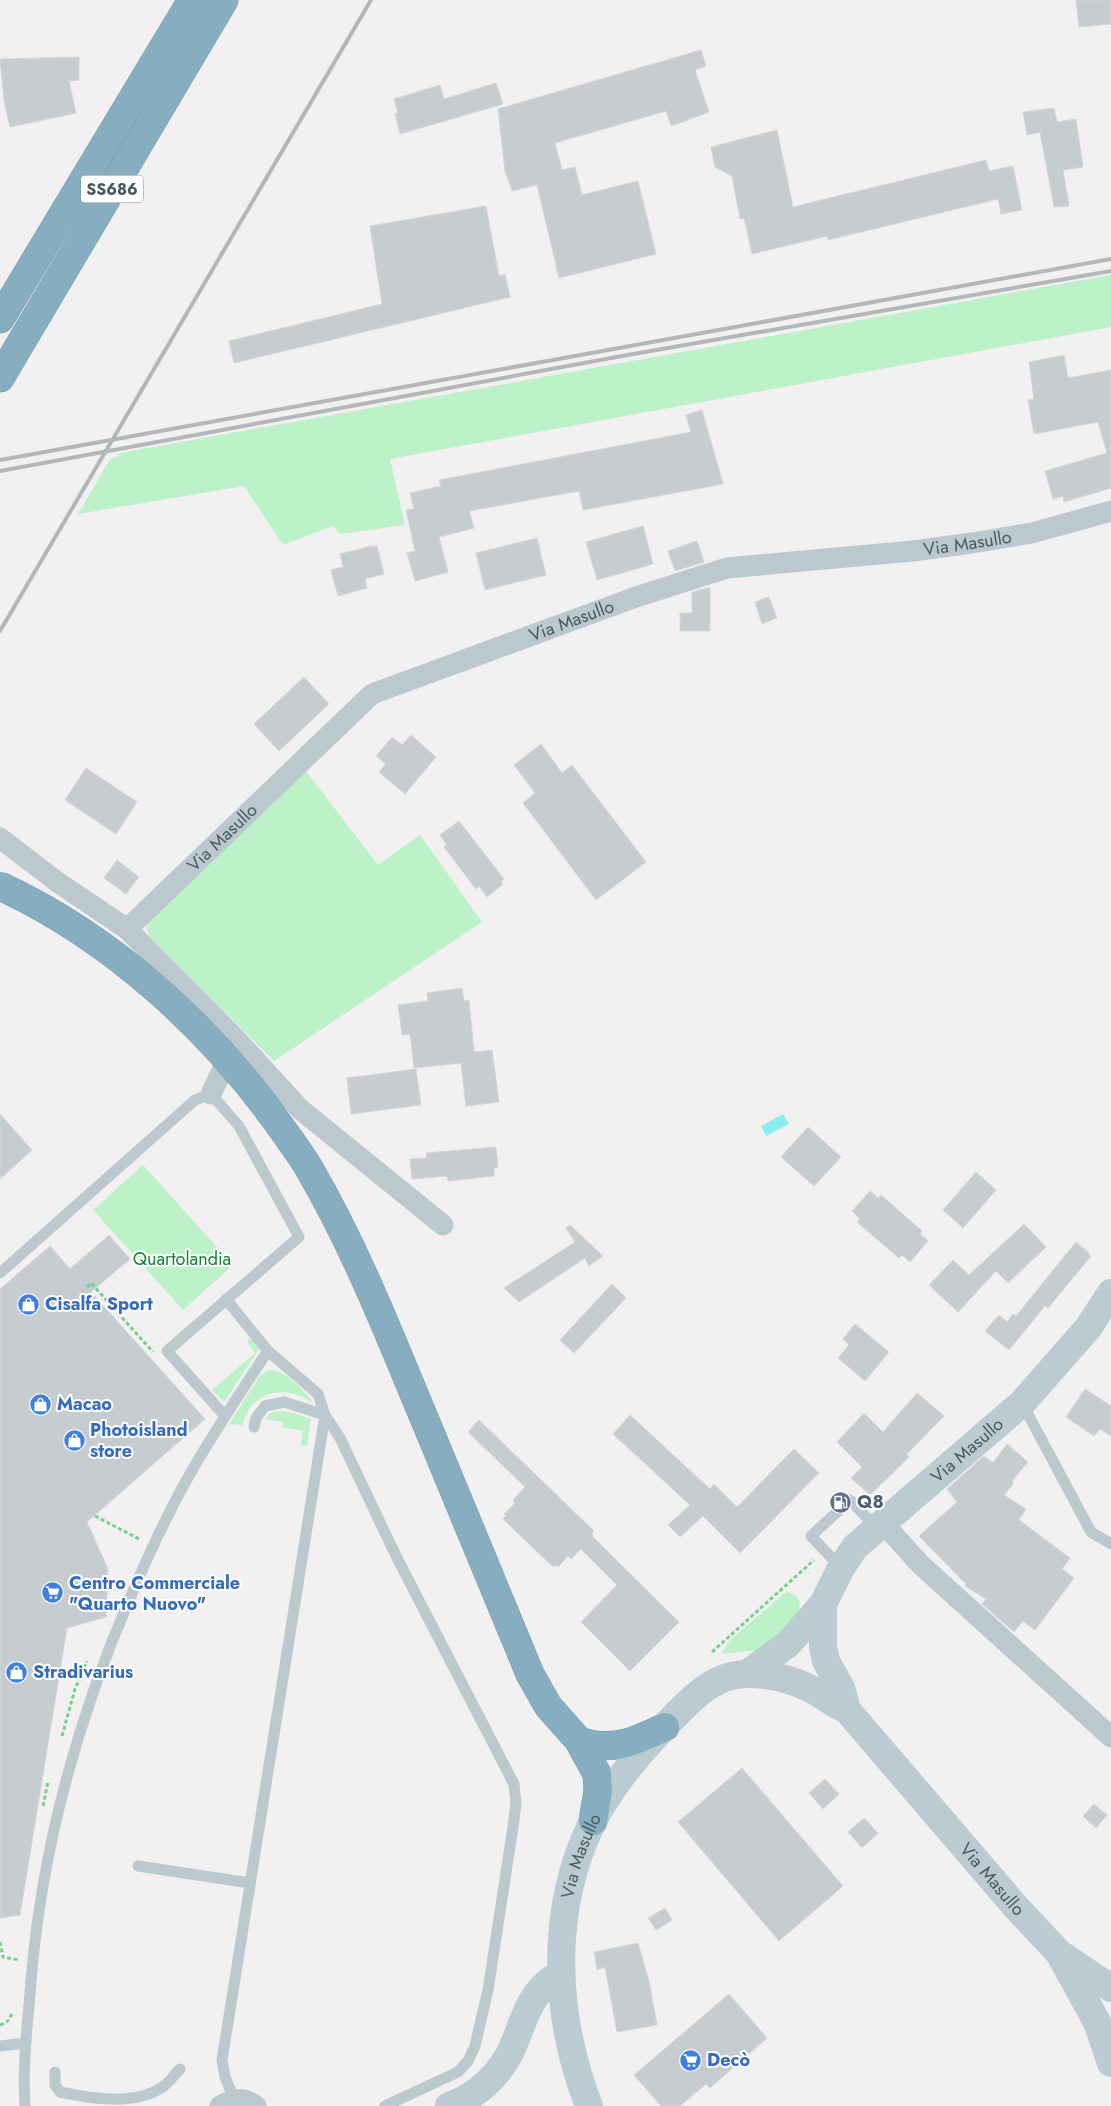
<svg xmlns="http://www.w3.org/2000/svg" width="1111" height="2106" viewBox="0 0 1111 2106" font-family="Jost,sans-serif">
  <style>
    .green { fill: #bdf1c7 }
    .water { fill: #89eeef }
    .building { fill: #c6cccf; stroke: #d3d7db }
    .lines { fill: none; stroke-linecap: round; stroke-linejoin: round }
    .highway-casing { stroke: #7199ac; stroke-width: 29 }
    .path { stroke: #74d090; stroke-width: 3; stroke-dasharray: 4 2.5; stroke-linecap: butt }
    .lane { stroke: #bbc8cd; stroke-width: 11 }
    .street { stroke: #bbc8cd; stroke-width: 21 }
    .secondary { stroke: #bbcbd2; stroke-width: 28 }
    .highway { stroke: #86aec0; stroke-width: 28 }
    .rail { stroke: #b2b7ba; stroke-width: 4 }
    .highway-bridge-casing { stroke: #7199ac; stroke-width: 29; stroke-linecap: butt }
    .highway-bridge { stroke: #86aec0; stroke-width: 28 }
    .labels { text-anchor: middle; stroke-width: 4; stroke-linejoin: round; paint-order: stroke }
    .shield { fill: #fff; stroke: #7e8a8e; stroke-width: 1 }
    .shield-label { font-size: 16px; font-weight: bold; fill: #47585e }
    .street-label { font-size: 18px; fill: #47585e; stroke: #fff }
    .park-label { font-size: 18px; fill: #148335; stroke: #fff }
    .shop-label { font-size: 18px; font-weight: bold; fill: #366cbe; stroke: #fff; text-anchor: start }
    .service-label { font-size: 18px; font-weight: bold; fill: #4e5e75; stroke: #fff; text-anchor: start }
  </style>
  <rect width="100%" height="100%" fill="#f2f0f0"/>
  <!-- green -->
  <g class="green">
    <path d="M 1111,275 L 1111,327 L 390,459 L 405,525 L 340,534 L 333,526 L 283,545 L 244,486 L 78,514 L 110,459 L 117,457 L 120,453 Z"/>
    <path d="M 305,770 L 378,865 L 420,835 L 482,922 L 274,1061 L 150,937 L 145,924 Z"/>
    <path d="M 143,1165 L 233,1265 L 183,1310 L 93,1210 Z"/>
    <path d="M 251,1338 L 259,1349 L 224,1402 L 212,1390 L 255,1353 L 247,1342 Z"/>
    <path d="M 268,1370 C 287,1370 300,1388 312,1400 L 311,1402 C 306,1399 299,1395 293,1394 C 270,1388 247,1401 243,1425 L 229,1424 L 260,1376 Z"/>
    <path d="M 281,1411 L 294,1413 L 311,1419 L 307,1446 L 301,1445 L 303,1431 L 283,1427 L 283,1422 L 265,1419 L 270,1413 Z"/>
    <path d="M 787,1591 C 790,1593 795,1595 797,1597 C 809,1614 778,1638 768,1649 L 721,1654 L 729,1641 Z"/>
  </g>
  <!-- water -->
  <path class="water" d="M 783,1114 L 789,1124 L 766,1136 L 761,1126 Z"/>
  <!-- building -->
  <g class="building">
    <path d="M 1076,0 L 1111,0 L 1111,24 L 1079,27 Z"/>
    <path d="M 701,50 L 706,66 L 695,70 L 709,112 L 671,126 L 666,111 L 555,143 L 562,170 L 575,167 L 582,195 L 638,181 L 656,254 L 559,278 L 537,185 L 512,191 L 505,171 L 498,109 Z"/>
    <path d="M 79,57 L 79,80 L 69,81 L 76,113 L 10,127 L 4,101 L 0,59 Z"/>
    <path d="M 496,83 L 503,104 L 400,134 L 395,114 L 398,113 L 394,99 L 440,85 L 444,99 Z"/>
    <path d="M 1054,108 L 1057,122 L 1076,119 L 1083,167 L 1063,170 L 1069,206 L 1054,207 L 1040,132 L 1027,135 L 1023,112 Z"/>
    <path d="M 777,130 L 793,207 L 986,160 L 989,171 L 1013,166 L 1022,210 L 1001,214 L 998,199 L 828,240 L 827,236 L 752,254 L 744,218 L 740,219 L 732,176 L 715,167 L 711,147 Z"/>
    <path d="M 486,206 L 499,276 L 505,274 L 510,297 L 234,363 L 229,341 L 382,304 L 370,226 Z"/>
    <path d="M 1064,355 L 1068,378 L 1111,370 L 1111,488 L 1064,502 L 1063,496 L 1053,499 L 1045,471 L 1107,453 L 1098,422 L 1034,434 L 1028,400 L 1034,399 L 1029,362 Z"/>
    <path d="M 702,410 L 723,484 L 583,510 L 579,491 L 469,511 L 474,528 L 439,537 L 448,572 L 415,581 L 407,553 L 415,551 L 406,510 L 414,509 L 410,493 L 441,486 L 439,480 L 691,432 L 686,415 Z"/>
    <path d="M 643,526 L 653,564 L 597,580 L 586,542 Z"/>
    <path d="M 537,538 L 546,575 L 485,590 L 476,553 Z"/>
    <path d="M 697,541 L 704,562 L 675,571 L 668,551 Z"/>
    <path d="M 371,546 L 377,546 L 384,574 L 365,579 L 367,588 L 338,596 L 331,570 L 343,567 L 340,554 Z"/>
    <path d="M 707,588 L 710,588 L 710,631 L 680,631 L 680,613 L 692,613 L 692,592 Z"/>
    <path d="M 769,597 L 777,618 L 762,624 L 755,602 Z"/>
    <path d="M 304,677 L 329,704 L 279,751 L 254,724 Z"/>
    <path d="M 411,735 L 436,757 L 405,794 L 379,772 L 386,764 L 376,756 L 392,737 L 402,745 Z"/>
    <path d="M 541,744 L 562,773 L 572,765 L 646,862 L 596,900 L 523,803 L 535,793 L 514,765 Z"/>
    <path d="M 86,768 L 137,802 L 116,834 L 65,800 Z"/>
    <path d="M 459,821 L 504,879 L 501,881 L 503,884 L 487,897 L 479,886 L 476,889 L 444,847 L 447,845 L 440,835 Z"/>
    <path d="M 117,860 L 139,877 L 126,894 L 104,878 Z"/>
    <path d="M 462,988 L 464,1001 L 469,1000 L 474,1052 L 492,1050 L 499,1102 L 466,1106 L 461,1063 L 414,1068 L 410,1034 L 402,1035 L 398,1005 L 428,1001 L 427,993 Z"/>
    <path d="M 416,1069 L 421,1105 L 351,1114 L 347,1078 Z"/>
    <path d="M 0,1114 L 32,1150 L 0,1179 Z"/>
    <path d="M 808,1127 L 841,1157 L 814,1186 L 781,1157 Z"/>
    <path d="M 496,1147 L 498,1167 L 494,1168 L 494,1176 L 448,1181 L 447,1176 L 412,1179 L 410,1159 L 427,1158 L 426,1153 Z"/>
    <path d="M 976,1172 L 996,1190 L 963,1228 L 943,1210 Z"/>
    <path d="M 870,1191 L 878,1198 L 881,1195 L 922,1231 L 920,1234 L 928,1241 L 910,1262 L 902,1255 L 899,1258 L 857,1222 L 860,1219 L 852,1211 Z"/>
    <path d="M 1024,1224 L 1046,1247 L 1008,1283 L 996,1271 L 958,1312 L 929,1285 L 953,1260 L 969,1275 Z"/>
    <path d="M 570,1225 L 603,1256 L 589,1266 L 585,1258 L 519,1302 L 504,1288 L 575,1242 L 566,1228 Z"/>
    <path d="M 109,1235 L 130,1259 L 91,1292 L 205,1419 L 87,1522 L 108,1569 L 106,1617 L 67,1628 L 20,1915 L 0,1918 L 0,1289 L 50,1246 L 70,1269 Z"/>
    <path d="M 1076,1242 L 1089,1253 L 1088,1254 L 1091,1256 L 1048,1308 L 1045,1306 L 1009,1350 L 985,1331 L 999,1315 L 1007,1322 L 1013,1314 L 1016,1316 Z"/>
    <path d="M 612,1284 L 626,1298 L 574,1353 L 560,1340 Z"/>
    <path d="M 855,1324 L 889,1352 L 865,1381 L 838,1358 L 849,1345 L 843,1339 Z"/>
    <path d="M 1085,1389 L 1111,1406 L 1111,1436 L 1100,1429 L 1094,1436 L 1066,1417 Z"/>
    <path d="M 917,1393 L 944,1416 L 907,1454 L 909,1457 L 870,1495 L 851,1478 L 862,1467 L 837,1442 L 864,1413 L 883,1432 Z"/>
    <path d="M 630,1415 L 710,1489 L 714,1484 L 737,1507 L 794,1449 L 819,1473 L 740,1553 L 703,1516 L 680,1537 L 668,1525 L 690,1505 L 613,1434 Z"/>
    <path d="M 479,1420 L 594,1531 L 592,1533 L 593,1537 L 679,1622 L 630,1671 L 581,1622 L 617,1585 L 581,1549 L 571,1559 L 568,1556 L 558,1567 L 556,1565 L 553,1567 L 503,1519 L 506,1516 L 504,1514 L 515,1503 L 513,1500 L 525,1487 L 468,1432 Z"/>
    <path d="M 1007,1444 L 1028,1462 L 1012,1481 L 1014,1483 L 1004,1495 L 1026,1509 L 1019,1520 L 1070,1558 L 1062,1569 L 1074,1578 L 1035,1630 L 1023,1621 L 1014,1632 L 982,1604 L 986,1599 L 965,1586 L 966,1584 L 919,1536 L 957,1502 L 947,1489 L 984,1456 L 993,1463 Z"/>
    <path d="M 742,1768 L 843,1886 L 779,1941 L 678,1822 Z"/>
    <path d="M 825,1779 L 839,1794 L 823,1809 L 809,1793 Z"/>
    <path d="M 1094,1804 L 1107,1815 L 1096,1828 L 1083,1816 Z"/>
    <path d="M 864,1818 L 878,1833 L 862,1848 L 848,1832 Z"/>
    <path d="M 665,1908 L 672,1920 L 656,1930 L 648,1918 Z"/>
    <path d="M 638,1943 L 649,1981 L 657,2025 L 617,2032 L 605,1967 L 597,1970 L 594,1952 Z"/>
    <path d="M 729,1994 L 767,2038 L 710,2088 L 706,2084 L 680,2106 L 661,2106 L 634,2075 Z"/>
  </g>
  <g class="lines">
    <defs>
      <g id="highway">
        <path d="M 0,319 L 192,0"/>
        <path d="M 0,378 L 224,0"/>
        <path d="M 427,1425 L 530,1674 L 548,1706 L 579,1741 L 597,1774 L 598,1791 L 593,1821"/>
        <path d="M 579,1741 C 613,1752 634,1742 665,1727"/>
      </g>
    </defs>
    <!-- highway casing -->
    <use href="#highway" class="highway-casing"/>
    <!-- path -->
    <g class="path">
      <path d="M 87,1287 L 91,1283 L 153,1352"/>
      <path d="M 95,1516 L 141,1540"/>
      <path d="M 712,1652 L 814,1560"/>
      <path d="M 62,1736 L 75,1689 L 87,1661"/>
      <path d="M 43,1806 L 48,1782"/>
      <path d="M 0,1942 L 3,1957 L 20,1960"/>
      <path d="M 0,2025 C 8,2022 10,2020 12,2012"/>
    </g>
    <!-- lane -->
    <g class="lane">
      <path d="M 0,1273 L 195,1100 L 211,1094 L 239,1126 L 299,1237 L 167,1351 L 225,1416"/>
      <path d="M 226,1299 L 268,1351"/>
      <path d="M 1022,1403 L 1091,1532 L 1111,1544"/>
      <path d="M 254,1427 L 256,1418 L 265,1406 L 284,1402 L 325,1415 L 340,1438 L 396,1556 L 514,1784 L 516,1803 L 513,1827 L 488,1990 L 475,2046 L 468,2061 L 458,2072 L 385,2106"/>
      <path d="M 841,1568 L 811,1536 L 850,1500 L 877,1528"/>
      <path d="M 138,1866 L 250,1883"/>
      <path d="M 0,2046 L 26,2043"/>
      <path d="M 55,2072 L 55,2085 L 60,2092 C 93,2099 136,2106 164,2086 C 170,2081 175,2074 180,2069"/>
      <path d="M 25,2106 C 22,2065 28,2022 31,1981 C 42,1848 77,1720 130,1598 C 147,1558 165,1519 186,1481 C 211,1436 240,1393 268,1351 L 318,1394 L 325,1415 L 222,2060 L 225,2077 L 234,2099"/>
    </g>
    <!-- street -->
    <g class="street">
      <path d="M 0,838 L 56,881 L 127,929 L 237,1040 L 300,1109 L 443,1225"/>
      <path id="s1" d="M 127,929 L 372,694 L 636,597 L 727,568 L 913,551 L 972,543 L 1032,533 L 1111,511"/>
      <path d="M 211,1094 L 233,1047"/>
      <path d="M 883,1523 L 920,1564 L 1111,1737"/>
      <path d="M 220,2106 C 232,2098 245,2097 256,2106"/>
    </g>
    <!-- secondary -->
    <g class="secondary">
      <path id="s2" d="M 823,1604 L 823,1647 L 826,1661 L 841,1688 L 847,1710 L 1015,1906 L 1059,1953 L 1097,2022 L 1111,2063"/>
      <path id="s3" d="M 748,1673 L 788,1644 L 823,1604 L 841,1568 L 855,1547 L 1022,1403 L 1088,1328 L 1111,1293"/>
      <path d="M 1063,1956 L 1111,1988"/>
      <path d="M 449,2106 C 478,2096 502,2073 514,2044 C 522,2025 528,2002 543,1987 C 548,1981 556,1977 561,1972"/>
      <path id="s4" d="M 589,2106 C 554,2016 549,1911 592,1823 C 610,1787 637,1755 665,1726 C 689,1702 712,1673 749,1674 C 770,1674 793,1680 811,1689 C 824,1696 833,1704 847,1710"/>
    </g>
    <!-- highway -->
    <use href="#highway" class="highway"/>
    <!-- rail -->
    <g class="rail">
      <path d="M 0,460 L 1111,259"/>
      <path d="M 0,471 L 622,356 L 1111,271"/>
      <path d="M 0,631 L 371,0"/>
    </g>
    <defs>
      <path id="highway-bridge" d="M 0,886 C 112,938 212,1029 283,1130 C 292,1143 302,1156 310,1170 C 357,1251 391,1339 427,1425"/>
    </defs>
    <!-- highway-bridge casing -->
    <use href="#highway-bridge" class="highway-bridge-casing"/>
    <!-- highway-bridge -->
    <use href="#highway-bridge" class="highway-bridge"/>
  </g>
  <!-- icons -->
  <defs>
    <symbol id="shop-disc" viewBox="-11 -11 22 22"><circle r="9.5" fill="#3f7fe0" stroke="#fff"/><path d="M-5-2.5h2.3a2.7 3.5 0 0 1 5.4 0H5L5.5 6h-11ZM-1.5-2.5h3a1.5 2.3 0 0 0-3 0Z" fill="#fff"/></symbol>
    <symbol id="fuel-disc" viewBox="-11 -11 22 22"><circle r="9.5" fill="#5c6f8a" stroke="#fff"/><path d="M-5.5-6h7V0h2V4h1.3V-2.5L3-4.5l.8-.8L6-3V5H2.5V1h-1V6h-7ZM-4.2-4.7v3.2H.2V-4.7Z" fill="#fff"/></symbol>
    <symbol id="supermarket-disc" viewBox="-11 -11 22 22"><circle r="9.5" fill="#3f7fe0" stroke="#fff"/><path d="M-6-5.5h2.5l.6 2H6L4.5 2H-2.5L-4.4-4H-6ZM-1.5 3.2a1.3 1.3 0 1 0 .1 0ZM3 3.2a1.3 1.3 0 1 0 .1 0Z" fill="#fff"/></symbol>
  </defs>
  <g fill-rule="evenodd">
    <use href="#shop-disc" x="16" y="1292" width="25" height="25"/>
    <use href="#shop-disc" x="28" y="1392" width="25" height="25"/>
    <use href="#shop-disc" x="62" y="1428" width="25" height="25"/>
    <use href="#fuel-disc" x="828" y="1490" width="25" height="25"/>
    <use href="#supermarket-disc" x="40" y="1580" width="25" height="25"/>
    <use href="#shop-disc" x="4" y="1660" width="25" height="25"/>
    <use href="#supermarket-disc" x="678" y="2048" width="25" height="25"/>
  </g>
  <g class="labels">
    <!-- shield labels -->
    <rect class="shield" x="81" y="175.5" width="62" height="27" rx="4"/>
    <g class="shield-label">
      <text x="112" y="195">SS686</text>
    </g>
    <!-- street labels -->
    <g class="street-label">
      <text dy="6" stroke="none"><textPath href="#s1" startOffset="958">Via Masullo</textPath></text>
      <text dy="6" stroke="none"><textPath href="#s1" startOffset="552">Via Masullo</textPath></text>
      <text dy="6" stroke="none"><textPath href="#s1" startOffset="132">Via Masullo</textPath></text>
      <text dy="6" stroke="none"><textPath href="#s3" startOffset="316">Via Masullo</textPath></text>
      <text dy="6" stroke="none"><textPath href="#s4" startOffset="256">Via Masullo</textPath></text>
      <text dy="6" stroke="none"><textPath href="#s2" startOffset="334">Via Masullo</textPath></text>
    </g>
    <!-- park labels -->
    <g class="park-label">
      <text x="182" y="1265">Quartolandia</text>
    </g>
    <!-- shop labels -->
    <g class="shop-label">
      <text x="45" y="1310">Cisalfa Sport</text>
      <text x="57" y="1410">Macao</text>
      <text x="90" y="1436">Photoisland<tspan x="90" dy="21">store</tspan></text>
      <text x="69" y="1589">Centro Commerciale<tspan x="69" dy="21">"Quarto Nuovo"</tspan></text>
      <text x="33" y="1678">Stradivarius</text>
      <text x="707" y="2066">Decò</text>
    </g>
    <!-- service labels -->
    <g class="service-label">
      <text x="857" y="1508">Q8</text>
    </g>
  </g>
</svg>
